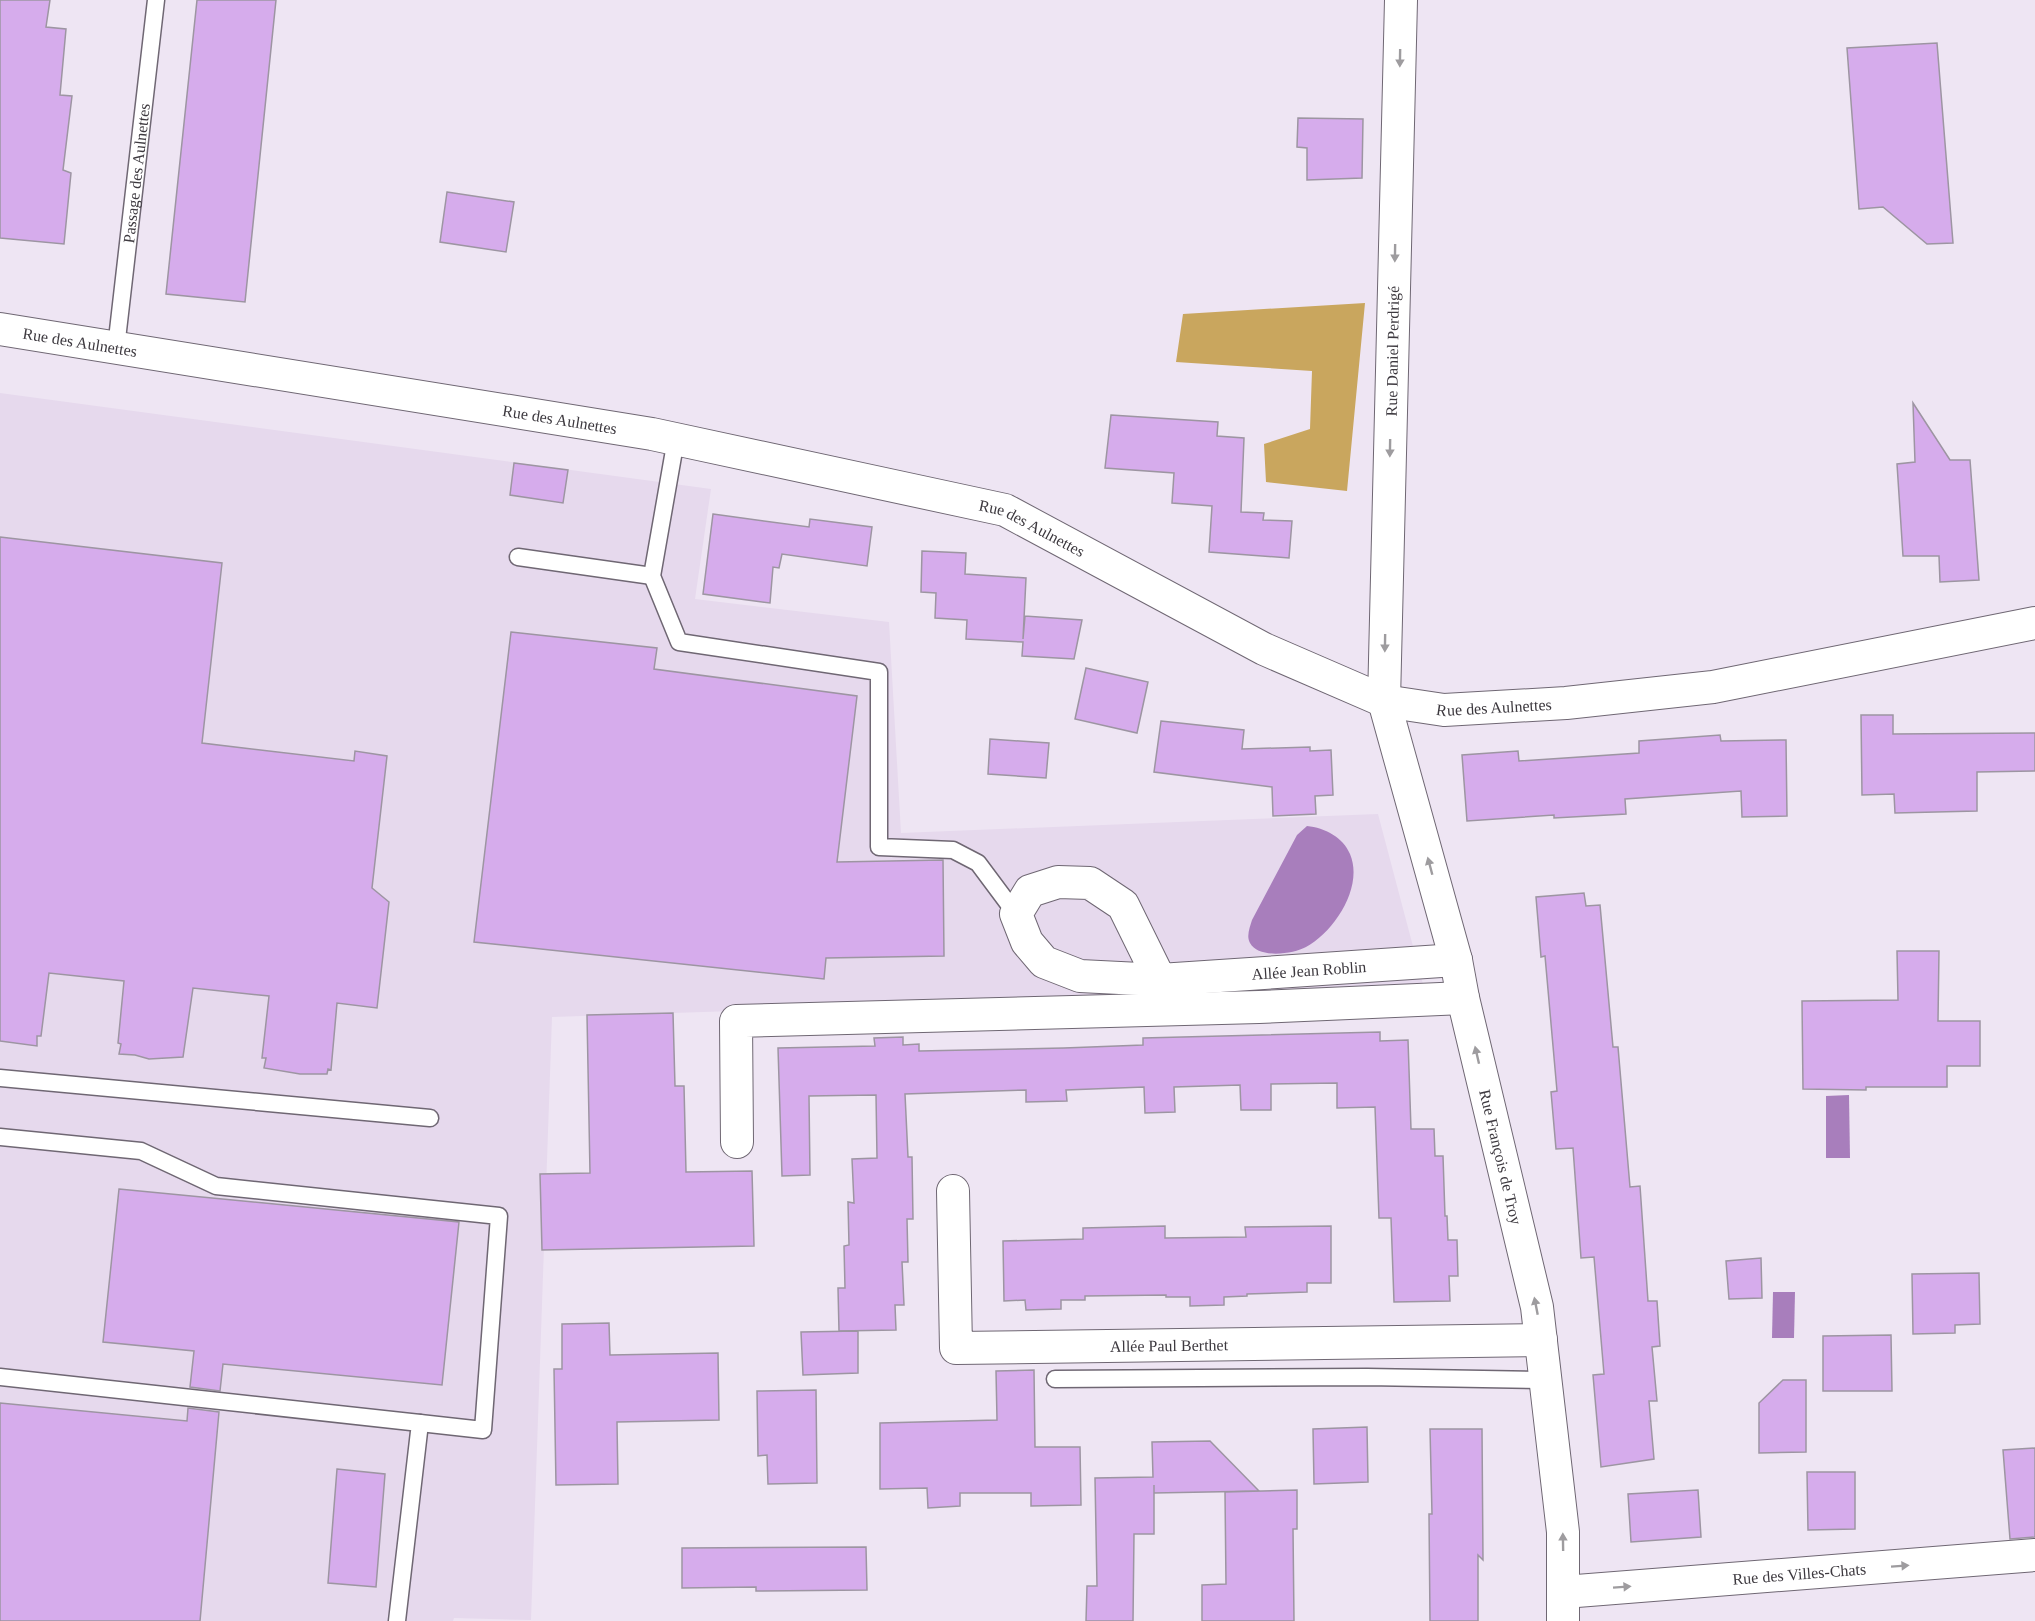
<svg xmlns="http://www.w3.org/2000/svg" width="2035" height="1621" viewBox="0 0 2035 1621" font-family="Georgia,serif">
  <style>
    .built { fill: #e6d9ed }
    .forest { fill: #c9a65e }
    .water { fill: #a87ebc }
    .building { fill: #d6acec; stroke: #9d95a2; stroke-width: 1.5 }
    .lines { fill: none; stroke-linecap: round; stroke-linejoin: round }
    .service-casing { stroke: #6f6773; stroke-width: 19 }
    .minor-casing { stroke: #6f6773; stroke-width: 34 }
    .service { stroke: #fff; stroke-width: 16 }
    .minor { stroke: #fff; stroke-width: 32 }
    .oneway { fill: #9e9c9f }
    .labels { text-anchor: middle; stroke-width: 4.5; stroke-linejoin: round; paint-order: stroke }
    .street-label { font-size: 16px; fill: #3d393f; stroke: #fff }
  </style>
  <rect width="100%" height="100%" fill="#eee5f3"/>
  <!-- built -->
  <path class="built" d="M 0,393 L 711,489 L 695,599 L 889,622 L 901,833 L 1378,814 L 1424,988 L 552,1017 L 531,1620 L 454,1618 L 453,1621 L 0,1621 Z"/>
  <!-- forest -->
  <path class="forest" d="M 1365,303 L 1347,491 L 1266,482 L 1264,444 L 1310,429 L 1312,371 L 1176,362 L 1183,314 Z"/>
  <!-- water -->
  <g class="water">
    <path d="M 1307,826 C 1325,828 1343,837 1350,854 C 1364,887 1334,932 1306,947 C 1293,954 1259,959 1250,943 C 1246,936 1250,927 1252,920 L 1297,835 Z"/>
    <path d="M 1849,1095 L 1850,1158 L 1826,1158 L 1826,1096 Z"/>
    <path d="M 1773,1292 L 1795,1292 L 1794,1338 L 1772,1338 Z"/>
  </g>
  <!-- building -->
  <g class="building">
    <path d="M 0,0 L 50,0 L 46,27 L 66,29 L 60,95 L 72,96 L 63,170 L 71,173 L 64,244 L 0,238 Z"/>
    <path d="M 197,0 L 276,0 L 245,302 L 166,294 Z"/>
    <path d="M 1937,43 L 1953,243 L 1927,244 L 1883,207 L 1859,209 L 1847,48 Z"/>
    <path d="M 1298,118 L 1363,119 L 1362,178 L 1307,180 L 1307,148 L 1297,147 Z"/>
    <path d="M 447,192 L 514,202 L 506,252 L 440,242 Z"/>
    <path d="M 1913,403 L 1950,460 L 1970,460 L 1979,580 L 1940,582 L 1939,556 L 1903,556 L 1897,464 L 1915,462 Z"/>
    <path d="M 1111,415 L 1218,422 L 1217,436 L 1244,438 L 1241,512 L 1264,513 L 1263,520 L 1292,521 L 1289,558 L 1209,552 L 1212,506 L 1172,503 L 1174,473 L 1105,468 Z"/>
    <path d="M 514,463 L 568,470 L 563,503 L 510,495 Z"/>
    <path d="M 713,514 L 809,527 L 810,519 L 872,527 L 867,566 L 782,554 L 779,568 L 773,567 L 770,603 L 703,594 Z"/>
    <path d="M 0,537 L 222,563 L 202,743 L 354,761 L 355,751 L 387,756 L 372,888 L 389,902 L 377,1008 L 337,1003 L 331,1070 L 328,1069 L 327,1074 L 300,1074 L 264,1068 L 266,1058 L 262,1058 L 269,996 L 193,988 L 183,1057 L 149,1059 L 135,1055 L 119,1054 L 121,1044 L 118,1043 L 124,981 L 49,973 L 41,1036 L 37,1036 L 37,1046 L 0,1041 Z"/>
    <path d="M 922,551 L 966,553 L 965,574 L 1026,578 L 1023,639 L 1025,616 L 1082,620 L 1074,659 L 1022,656 L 1023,642 L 966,639 L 967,620 L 935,618 L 936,593 L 921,592 Z"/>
    <path d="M 511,632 L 657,648 L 654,669 L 857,696 L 837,862 L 943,860 L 944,956 L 826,958 L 824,979 L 474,942 Z"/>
    <path d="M 1086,668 L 1148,682 L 1137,733 L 1075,719 Z"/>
    <path d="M 1861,715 L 1893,715 L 1893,734 L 2035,733 L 2035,771 L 1977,772 L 1977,811 L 1895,813 L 1894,794 L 1862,795 Z"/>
    <path d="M 1161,721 L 1244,730 L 1242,749 L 1310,747 L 1310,751 L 1331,750 L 1333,795 L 1315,796 L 1316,814 L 1273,816 L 1272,787 L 1154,772 Z"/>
    <path d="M 1720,735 L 1721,741 L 1786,740 L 1787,816 L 1742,817 L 1741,791 L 1625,799 L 1626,814 L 1554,818 L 1554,815 L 1467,821 L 1462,755 L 1518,751 L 1519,761 L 1639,753 L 1639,741 Z"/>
    <path d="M 990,739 L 1049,743 L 1046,778 L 988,774 Z"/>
    <path d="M 1584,893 L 1586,906 L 1600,905 L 1613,1047 L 1618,1047 L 1630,1187 L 1640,1186 L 1648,1301 L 1657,1301 L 1660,1346 L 1652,1347 L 1657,1401 L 1649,1401 L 1654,1459 L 1601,1467 L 1593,1375 L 1604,1374 L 1594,1257 L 1581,1258 L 1573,1148 L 1556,1149 L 1551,1092 L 1557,1091 L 1545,956 L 1541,957 L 1536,897 Z"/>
    <path d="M 1897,951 L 1939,951 L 1938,1021 L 1980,1021 L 1980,1066 L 1947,1066 L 1947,1087 L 1866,1087 L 1866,1090 L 1803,1089 L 1802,1001 L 1898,1000 Z"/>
    <path d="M 673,1013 L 675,1086 L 684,1086 L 686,1172 L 752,1171 L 754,1246 L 542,1250 L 540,1174 L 590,1173 L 587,1015 Z"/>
    <path d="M 1380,1032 L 1380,1041 L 1408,1040 L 1411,1129 L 1434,1129 L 1435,1156 L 1443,1156 L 1445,1216 L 1447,1216 L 1448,1240 L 1457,1240 L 1458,1276 L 1449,1276 L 1450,1301 L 1394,1302 L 1391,1218 L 1379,1218 L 1375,1107 L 1337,1108 L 1337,1083 L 1271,1084 L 1271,1110 L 1241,1110 L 1240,1085 L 1174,1087 L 1175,1112 L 1145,1113 L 1144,1087 L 1066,1090 L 1067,1101 L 1026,1102 L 1026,1090 L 905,1094 L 908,1157 L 912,1157 L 913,1219 L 907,1219 L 908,1262 L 902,1262 L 904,1305 L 895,1305 L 896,1330 L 839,1331 L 838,1288 L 845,1288 L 844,1246 L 849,1245 L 848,1202 L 854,1203 L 852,1159 L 877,1158 L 876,1095 L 809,1096 L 810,1175 L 782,1176 L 778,1048 L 875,1046 L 874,1038 L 903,1037 L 903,1045 L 919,1044 L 919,1051 L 1064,1048 L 1143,1045 L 1143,1038 Z"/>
    <path d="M 119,1189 L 459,1222 L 442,1385 L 223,1364 L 220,1391 L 190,1387 L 194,1351 L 103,1342 Z"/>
    <path d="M 1165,1226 L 1165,1238 L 1246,1237 L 1245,1227 L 1331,1226 L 1331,1283 L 1307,1283 L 1307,1292 L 1247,1294 L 1247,1296 L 1224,1297 L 1224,1305 L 1190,1306 L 1190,1297 L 1166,1297 L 1166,1295 L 1085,1296 L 1085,1300 L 1061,1300 L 1061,1309 L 1026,1310 L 1025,1300 L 1004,1301 L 1003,1241 L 1083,1239 L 1083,1228 Z"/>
    <path d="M 1761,1258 L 1762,1298 L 1729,1299 L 1726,1261 Z"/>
    <path d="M 1979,1273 L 1980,1324 L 1955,1325 L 1955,1333 L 1913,1334 L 1912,1274 Z"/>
    <path d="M 609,1323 L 610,1355 L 718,1353 L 719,1420 L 617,1422 L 618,1484 L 556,1485 L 554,1369 L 562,1369 L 562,1324 Z"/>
    <path d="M 858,1331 L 858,1373 L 803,1375 L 801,1332 Z"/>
    <path d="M 1891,1335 L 1892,1391 L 1823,1391 L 1823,1336 Z"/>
    <path d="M 1034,1370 L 1035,1447 L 1080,1447 L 1081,1505 L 1031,1506 L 1031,1493 L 960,1493 L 960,1506 L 928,1508 L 927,1488 L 880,1489 L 880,1423 L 997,1420 L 996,1371 Z"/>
    <path d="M 1783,1380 L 1806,1380 L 1806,1452 L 1759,1453 L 1759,1403 Z"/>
    <path d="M 816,1390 L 817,1483 L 768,1484 L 767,1455 L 758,1456 L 757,1391 Z"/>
    <path d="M 0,1403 L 187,1421 L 188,1408 L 219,1412 L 200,1621 L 0,1621 Z"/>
    <path d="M 1367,1427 L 1368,1482 L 1314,1484 L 1313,1429 Z"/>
    <path d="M 1430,1429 L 1482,1429 L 1483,1560 L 1478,1555 L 1478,1621 L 1430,1621 L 1429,1514 L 1432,1514 Z"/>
    <path d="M 1210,1441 L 1259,1491 L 1154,1493 L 1154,1485 L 1154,1534 L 1134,1534 L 1133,1621 L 1086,1621 L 1087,1586 L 1097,1586 L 1095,1478 L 1153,1477 L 1152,1442 Z"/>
    <path d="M 2035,1448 L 2035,1537 L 2010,1539 L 2003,1450 Z"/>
    <path d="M 337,1469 L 385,1474 L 376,1587 L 328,1583 Z"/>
    <path d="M 1807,1472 L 1855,1472 L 1855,1529 L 1808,1530 Z"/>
    <path d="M 1297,1490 L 1297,1529 L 1293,1529 L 1294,1621 L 1202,1621 L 1202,1585 L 1226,1584 L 1225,1492 Z"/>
    <path d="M 1698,1490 L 1701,1537 L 1631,1542 L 1628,1494 Z"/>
    <path d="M 866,1547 L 867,1590 L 756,1591 L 756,1587 L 682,1588 L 682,1548 Z"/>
  </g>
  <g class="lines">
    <defs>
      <g id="service">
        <path id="s1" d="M 116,348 L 156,0"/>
        <path d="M 676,439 L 652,576 L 679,642 L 879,672 L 879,847 L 953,850 L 978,863 L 1016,914"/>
        <path d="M 518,557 L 652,576"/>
        <path d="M 0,1078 L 430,1118"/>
        <path d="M 0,1137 L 141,1151 L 216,1186 L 499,1216 L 483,1430 L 420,1423"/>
        <path d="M 0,1377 L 420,1423 L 397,1621"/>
        <path d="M 1055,1379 L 1367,1377 L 1545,1380"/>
      </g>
      <g id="minor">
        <path id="s2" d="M 1401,0 L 1384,701 L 1456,960 L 1463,998 L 1537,1307 L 1563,1532 L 1563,1621"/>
        <path id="s3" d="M 0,329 L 652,434 L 1005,510 L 1264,649 L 1384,701 L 1444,710 L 1566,703 L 1713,687 L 2035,623"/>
        <path id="s4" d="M 1160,980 L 1123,905 L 1090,883 L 1058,882 L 1030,891 L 1016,914 L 1027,942 L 1044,962 L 1080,976 L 1160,980 L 1456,960"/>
        <path d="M 737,1142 L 736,1021 L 1259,1007 L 1463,998"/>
        <path id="s5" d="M 953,1191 L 956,1348 L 1541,1340"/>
        <path id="s6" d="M 1564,1592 L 2035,1555"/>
      </g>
    </defs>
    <!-- service casing -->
    <use href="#service" class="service-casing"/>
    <!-- minor casing -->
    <use href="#minor" class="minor-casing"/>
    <!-- service -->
    <use href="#service" class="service"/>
    <!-- minor -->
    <use href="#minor" class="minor"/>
  </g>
  <!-- one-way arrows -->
  <defs><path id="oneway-solid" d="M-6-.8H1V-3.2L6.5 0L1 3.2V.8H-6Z" transform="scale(1.5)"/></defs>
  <g class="oneway">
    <use href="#oneway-solid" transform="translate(1400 58) rotate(91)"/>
    <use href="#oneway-solid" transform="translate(1395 253) rotate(91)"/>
    <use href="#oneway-solid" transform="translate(1390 448) rotate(91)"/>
    <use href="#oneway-solid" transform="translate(1385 643) rotate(91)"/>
    <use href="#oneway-solid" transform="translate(1430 866) rotate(-105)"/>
    <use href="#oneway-solid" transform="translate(1477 1055) rotate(-103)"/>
    <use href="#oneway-solid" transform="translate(1536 1306) rotate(-101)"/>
    <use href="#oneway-solid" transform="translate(1563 1542) rotate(-91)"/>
    <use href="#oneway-solid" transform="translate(1900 1566) rotate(-4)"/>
    <use href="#oneway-solid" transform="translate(1622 1587) rotate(-4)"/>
  </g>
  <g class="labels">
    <!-- street labels -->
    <g class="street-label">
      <text dy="6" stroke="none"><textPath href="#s1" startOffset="176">Passage des Aulnettes</textPath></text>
      <text dy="6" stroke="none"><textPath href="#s3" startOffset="81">Rue des Aulnettes</textPath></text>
      <text transform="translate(1392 351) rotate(-89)" y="6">Rue Daniel Perdrigé</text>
      <text dy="6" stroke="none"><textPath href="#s3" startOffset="567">Rue des Aulnettes</textPath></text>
      <text dy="6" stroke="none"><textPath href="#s3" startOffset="1053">Rue des Aulnettes</textPath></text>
      <text dy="6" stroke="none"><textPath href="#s3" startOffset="1557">Rue des Aulnettes</textPath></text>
      <text dy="6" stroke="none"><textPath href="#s4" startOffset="536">Allée Jean Roblin</textPath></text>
      <text dy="6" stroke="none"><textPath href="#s2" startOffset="1172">Rue François de Troy</textPath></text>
      <text dy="6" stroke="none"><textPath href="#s5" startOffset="370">Allée Paul Berthet</textPath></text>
      <text dy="6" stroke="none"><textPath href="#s6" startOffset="236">Rue des Villes-Chats</textPath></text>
    </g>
  </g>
</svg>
